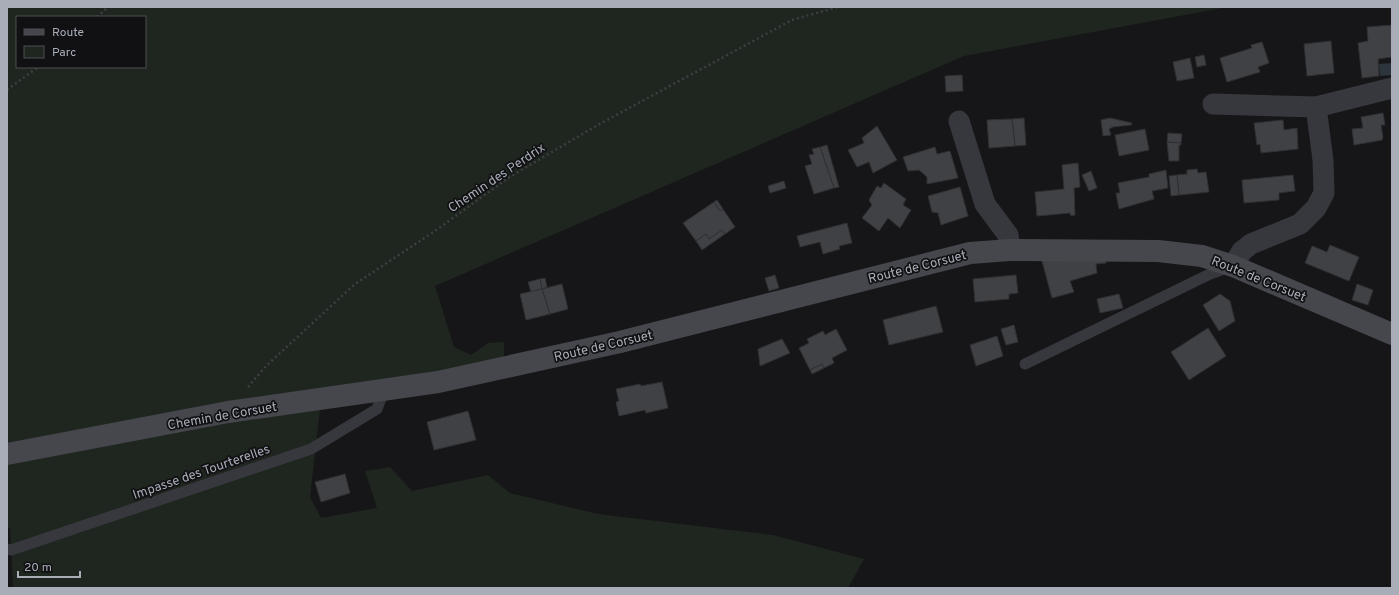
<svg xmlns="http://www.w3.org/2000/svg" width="1399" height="595" viewBox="0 0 1399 595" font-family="Overpass,sans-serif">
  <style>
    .green { fill: #1e261f; fill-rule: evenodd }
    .water { fill: #2c353c }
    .building { fill: #404145; stroke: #303034 }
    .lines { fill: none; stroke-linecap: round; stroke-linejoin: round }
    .path { stroke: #3d3f44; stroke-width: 2.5; stroke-dasharray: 2 3; stroke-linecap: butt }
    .lane { stroke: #37383d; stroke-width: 11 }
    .street { stroke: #37383d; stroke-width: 21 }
    .secondary { stroke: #45474d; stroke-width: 22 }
    .labels { text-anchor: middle; stroke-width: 3.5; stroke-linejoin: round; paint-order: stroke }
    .street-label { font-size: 13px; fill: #a8adb8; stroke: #111113 }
  </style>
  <rect width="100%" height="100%" fill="#161618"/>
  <!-- green -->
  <path class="green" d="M 7,7 L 1228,7 L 964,56 L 435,286 L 454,347 L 471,355 L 488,343 L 504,342 L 504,363 L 322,391 L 310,497 L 321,518 L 377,508 L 365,471 L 390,467 L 412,491 L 488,475 L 510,493 L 598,514 L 773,535 L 864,559 L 848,588 L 13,588 L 10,528 L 7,528 ZM 17,17 L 145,17 L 145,67 L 17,67 Z"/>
  <!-- water -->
  <path class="water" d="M 1392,63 L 1392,75 L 1380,76 L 1379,64 Z"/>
  <!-- building -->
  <g class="building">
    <path d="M 1392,25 L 1392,57 L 1378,59 L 1379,76 L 1362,78 L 1358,43 L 1368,41 L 1367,27 Z"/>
    <path d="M 1331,41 L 1334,73 L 1307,76 L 1304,44 Z"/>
    <path d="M 1262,42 L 1269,63 L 1258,67 L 1260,72 L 1227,82 L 1220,58 L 1252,48 L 1251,45 Z"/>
    <path d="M 1204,55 L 1206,65 L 1197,67 L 1195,57 Z"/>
    <path d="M 1190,58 L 1194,78 L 1177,81 L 1173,62 Z"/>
    <path d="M 962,75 L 963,91 L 946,92 L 945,76 Z"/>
    <path d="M 1383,113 L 1385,125 L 1381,125 L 1383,137 L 1382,140 L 1354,145 L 1352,129 L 1363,128 L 1361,117 Z"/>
    <path d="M 1024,118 L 1026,145 L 1015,146 L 1012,119 Z"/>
    <path d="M 1110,118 L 1132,123 L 1131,125 L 1113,127 L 1109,129 L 1111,135 L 1103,136 L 1101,120 Z"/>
    <path d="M 1012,119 L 1015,146 L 989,148 L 987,120 Z"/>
    <path d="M 1283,120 L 1284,130 L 1297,128 L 1298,149 L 1261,153 L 1260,144 L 1257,145 L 1254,123 Z"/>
    <path d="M 877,126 L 897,160 L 873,173 L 869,162 L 857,167 L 848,150 L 864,143 L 862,138 Z"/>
    <path d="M 1145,129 L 1149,150 L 1119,156 L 1115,135 Z"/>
    <path d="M 1168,133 L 1182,134 L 1181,143 L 1167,142 Z"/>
    <path d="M 1167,142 L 1181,143 L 1181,145 L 1179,145 L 1179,161 L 1169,161 Z"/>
    <path d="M 827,145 L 839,187 L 834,188 L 820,147 Z"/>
    <path d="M 820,147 L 834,188 L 814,194 L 805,166 L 812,164 L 809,155 L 814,154 L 812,149 Z"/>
    <path d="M 935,147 L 937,154 L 950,151 L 958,178 L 927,184 L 927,177 L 919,170 L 908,171 L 903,157 Z"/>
    <path d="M 1078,163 L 1080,187 L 1074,188 L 1075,215 L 1071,216 L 1070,213 L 1037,216 L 1035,192 L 1064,189 L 1062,165 Z"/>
    <path d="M 1197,169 L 1198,173 L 1206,172 L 1209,192 L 1179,195 L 1177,175 L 1187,174 L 1187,170 Z"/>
    <path d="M 1166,170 L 1168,188 L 1152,191 L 1154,199 L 1119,209 L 1116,193 L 1120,193 L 1118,183 L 1149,177 L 1149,174 Z"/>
    <path d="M 1091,171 L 1097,188 L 1089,191 L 1082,175 Z"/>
    <path d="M 1177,175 L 1179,195 L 1171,196 L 1169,176 Z"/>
    <path d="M 1293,175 L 1295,191 L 1279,193 L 1279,200 L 1244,203 L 1242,180 Z"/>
    <path d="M 784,181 L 786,188 L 770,193 L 768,186 Z"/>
    <path d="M 884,183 L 906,199 L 903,205 L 911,210 L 900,228 L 888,218 L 879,231 L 862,218 L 872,205 L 869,200 L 877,186 L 881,188 Z"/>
    <path d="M 960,187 L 968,216 L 941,225 L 938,213 L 932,212 L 928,196 Z"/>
    <path d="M 717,200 L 723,209 L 720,211 L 714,202 Z"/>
    <path d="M 714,202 L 720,211 L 723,209 L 735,227 L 725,234 L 722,230 L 709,239 L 706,234 L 696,241 L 683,223 Z"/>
    <path d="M 847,223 L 852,243 L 839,246 L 840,249 L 823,254 L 820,242 L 800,247 L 797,236 Z"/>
    <path d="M 722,230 L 725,234 L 702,250 L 696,241 L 706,234 L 709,239 Z"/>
    <path d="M 1330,245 L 1359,257 L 1349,281 L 1305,263 L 1312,246 L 1327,252 Z"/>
    <path d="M 1077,254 L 1106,255 L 1106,263 L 1096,264 L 1097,273 L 1070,281 L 1074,292 L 1052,298 L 1042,261 Z"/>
    <path d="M 775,275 L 779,288 L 769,291 L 765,278 Z"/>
    <path d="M 1016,275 L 1018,293 L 1009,294 L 1009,299 L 975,302 L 973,279 Z"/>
    <path d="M 545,278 L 547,287 L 542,289 L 540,279 Z"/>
    <path d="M 540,279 L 542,289 L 531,292 L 528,282 Z"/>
    <path d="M 562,284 L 568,309 L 550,314 L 542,289 Z"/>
    <path d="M 1357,284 L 1373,290 L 1368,305 L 1352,300 Z"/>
    <path d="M 542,289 L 550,314 L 526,320 L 520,294 Z"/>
    <path d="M 1119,294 L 1123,308 L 1100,313 L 1097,299 Z"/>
    <path d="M 1220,294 L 1230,301 L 1235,321 L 1219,331 L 1203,305 Z"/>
    <path d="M 936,306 L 943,332 L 889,345 L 883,320 Z"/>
    <path d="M 1014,325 L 1018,342 L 1006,345 L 1001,329 Z"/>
    <path d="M 1208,328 L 1226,356 L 1189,380 L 1171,352 Z"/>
    <path d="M 836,329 L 847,350 L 832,358 L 834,363 L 824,368 L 822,364 L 810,370 L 799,348 L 809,343 L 807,339 L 823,331 L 825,335 Z"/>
    <path d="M 997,336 L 1003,356 L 976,366 L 970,345 Z"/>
    <path d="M 782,339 L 790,353 L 760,366 L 758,349 Z"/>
    <path d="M 822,364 L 824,368 L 812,374 L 810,370 Z"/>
    <path d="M 662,382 L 668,408 L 646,413 L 645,410 L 619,416 L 616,402 L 619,401 L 616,389 L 640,384 L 641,386 Z"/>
    <path d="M 468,411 L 476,440 L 434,450 L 427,422 Z"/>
    <path d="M 345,474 L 350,493 L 321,502 L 315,482 Z"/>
  </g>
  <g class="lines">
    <!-- path -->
    <g class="path">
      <path d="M 97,17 L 108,7"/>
      <path d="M 7,90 L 38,67"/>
      <path d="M 248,387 L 266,366 L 355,284 L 435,231 L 508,178 L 596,126 L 792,20 L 838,7"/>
    </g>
    <!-- lane -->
    <g class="lane">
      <path d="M 1025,364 L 1210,274 L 1229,267"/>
      <path d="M 7,549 L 11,550 L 311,449 L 377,409 L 384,390"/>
    </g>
    <!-- street -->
    <g class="street">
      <path d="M 1213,104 L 1316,107 L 1392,88"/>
      <path d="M 959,121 L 985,204 L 1008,235 L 1010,250"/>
      <path d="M 1233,266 L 1242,251 L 1251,244 L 1300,224 L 1316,208 L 1324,193 L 1323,160 L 1316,107"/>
    </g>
    <!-- secondary -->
    <path class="secondary" d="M 7,454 L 228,412 L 438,382 L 620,342 L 970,253 L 1010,250 L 1158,251 L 1202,256 L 1233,266 L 1392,334"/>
  </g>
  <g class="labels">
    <!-- street labels -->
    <g class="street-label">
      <text transform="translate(496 177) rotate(-34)" y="5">Chemin des Perdrix</text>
      <text transform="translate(917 266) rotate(-14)" y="5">Route de Corsuet</text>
      <text transform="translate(1259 278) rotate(22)" y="5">Route de Corsuet</text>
      <text transform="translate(603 345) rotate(-13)" y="5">Route de Corsuet</text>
      <text transform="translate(222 415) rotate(-10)" y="5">Chemin de Corsuet</text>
      <text transform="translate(201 471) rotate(-19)" y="5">Impasse des Tourterelles</text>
    </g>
  </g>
  <!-- border -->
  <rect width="1399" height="595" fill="none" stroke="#a8adb8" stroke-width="16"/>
  <!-- legend -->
  <rect x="16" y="16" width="130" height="52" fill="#111113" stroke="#4d4f55"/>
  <rect x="24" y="29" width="20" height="6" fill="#45474d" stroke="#4d4f55"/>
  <text x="52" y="36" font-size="12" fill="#a8adb8">Route</text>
  <rect x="24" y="46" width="20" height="12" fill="#1e261f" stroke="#4d4f55"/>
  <text x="52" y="56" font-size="12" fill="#a8adb8">Parc</text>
  <!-- scale -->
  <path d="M18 571v6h62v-6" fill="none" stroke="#a8adb8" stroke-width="2"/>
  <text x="24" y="571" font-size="12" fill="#a8adb8" stroke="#111113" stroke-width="3" paint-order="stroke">20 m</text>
</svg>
